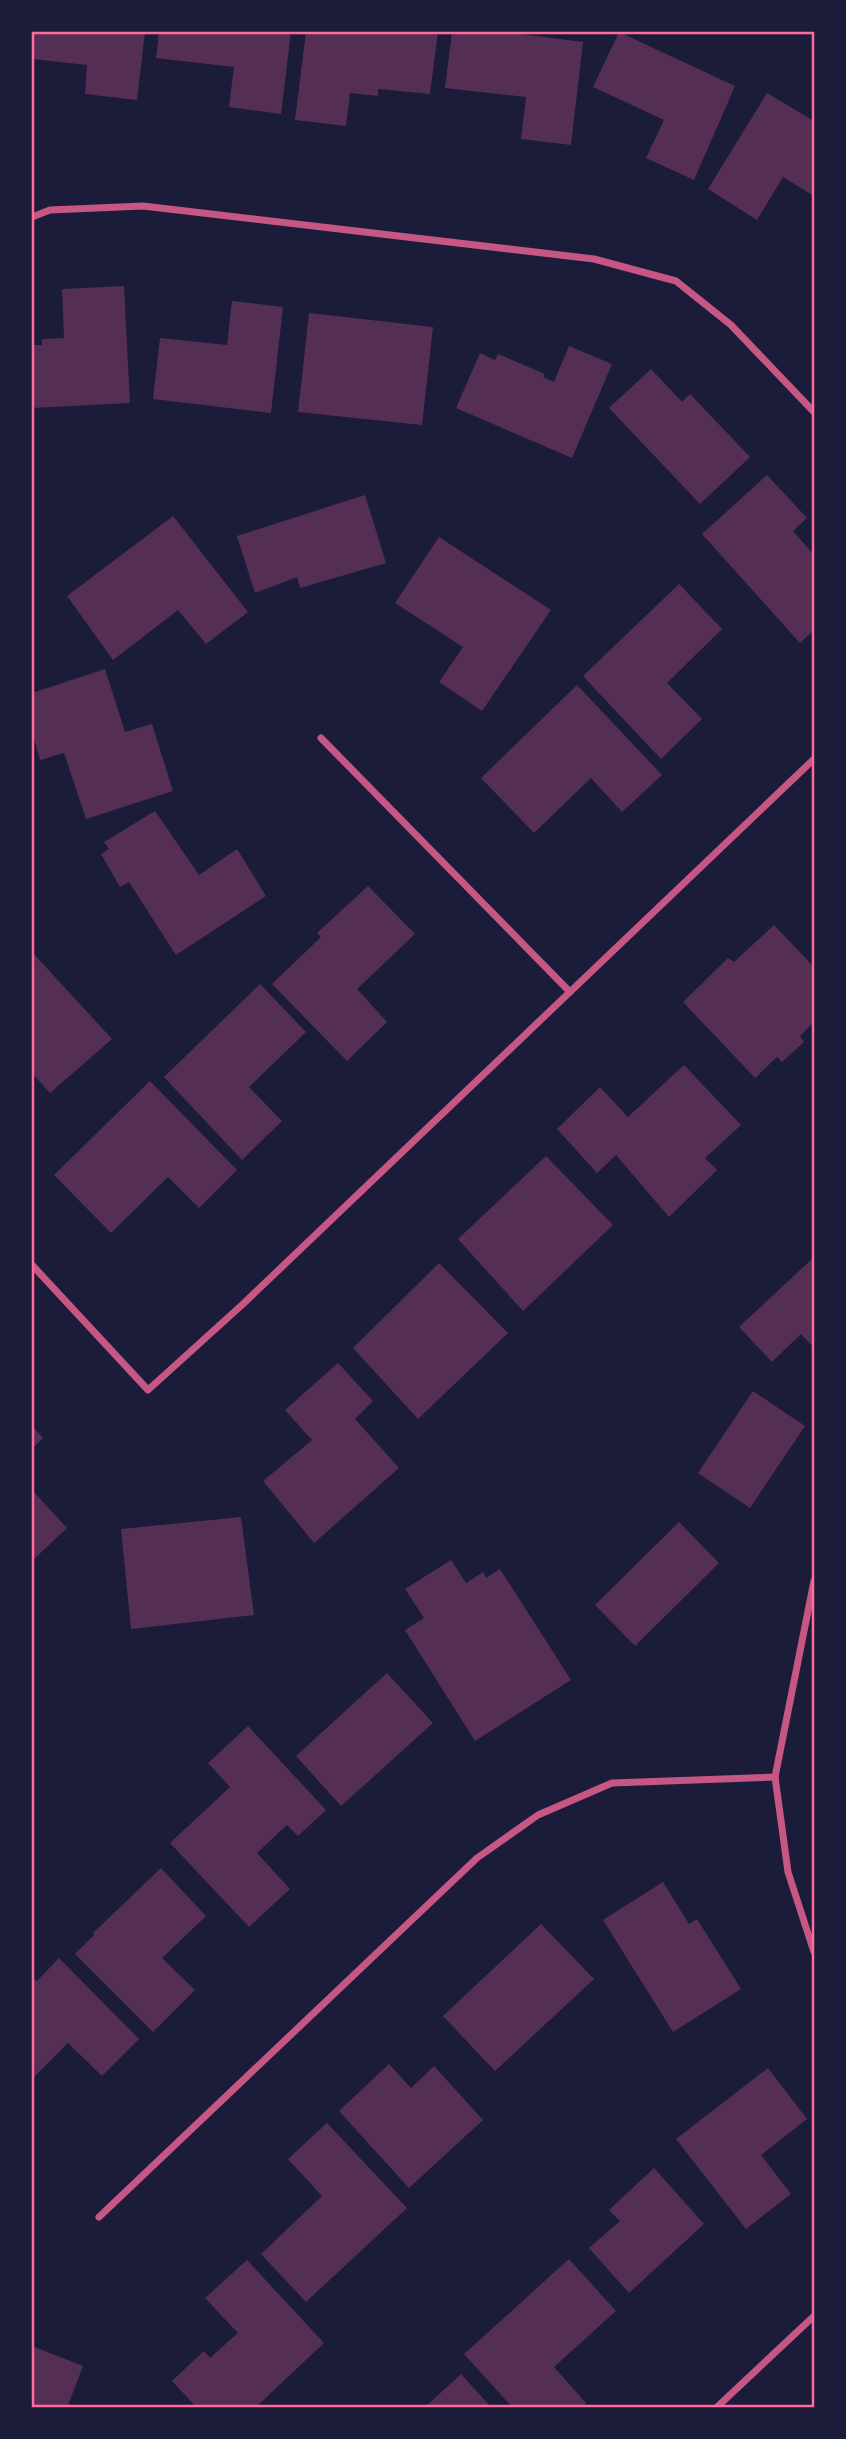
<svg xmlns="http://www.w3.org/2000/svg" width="846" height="2439" viewBox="0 0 846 2439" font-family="'Nunito Sans',sans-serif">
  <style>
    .building { fill: #542f53 }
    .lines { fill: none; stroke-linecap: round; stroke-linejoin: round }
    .minor { stroke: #c65784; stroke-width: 7 }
    .neatline { fill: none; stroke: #ff6b9d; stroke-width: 2.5 }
  </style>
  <rect width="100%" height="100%" fill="#1b1b3a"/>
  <!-- building -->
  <g class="building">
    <path d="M 32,32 L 145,32 L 137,100 L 85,94 L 87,65 L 32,59 Z"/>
    <path d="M 159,32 L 291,32 L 281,114 L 229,107 L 234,67 L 156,58 Z"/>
    <path d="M 306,32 L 438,32 L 430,94 L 378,89 L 378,96 L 350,93 L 346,126 L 295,120 Z"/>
    <path d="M 452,32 L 522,32 L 521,34 L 583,42 L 571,145 L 521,139 L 526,97 L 445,88 Z"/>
    <path d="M 619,32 L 735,86 L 694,180 L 646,158 L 664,120 L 593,87 Z"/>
    <path d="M 767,93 L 814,121 L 814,196 L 783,177 L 757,220 L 708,189 Z"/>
    <path d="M 124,286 L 130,403 L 32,408 L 32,345 L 42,345 L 42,339 L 64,338 L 62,289 Z"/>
    <path d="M 232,301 L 283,307 L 271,413 L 153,399 L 160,338 L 227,345 Z"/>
    <path d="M 309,313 L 433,327 L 422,425 L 298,412 Z"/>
    <path d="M 569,346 L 612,364 L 572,458 L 456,408 L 480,353 L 495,360 L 498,354 L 545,374 L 543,377 L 554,382 Z"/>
    <path d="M 651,369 L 682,402 L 690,394 L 750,457 L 700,504 L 609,408 Z"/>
    <path d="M 767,475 L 807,518 L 793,531 L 814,555 L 814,630 L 800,643 L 702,534 Z"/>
    <path d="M 365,495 L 386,563 L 300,588 L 297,577 L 255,593 L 237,536 Z"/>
    <path d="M 173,516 L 248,612 L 206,644 L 178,610 L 113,660 L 67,596 Z"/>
    <path d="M 439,537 L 551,610 L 482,711 L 439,682 L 463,647 L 395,603 Z"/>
    <path d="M 679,584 L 722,629 L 667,683 L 702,719 L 661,759 L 583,676 Z"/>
    <path d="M 105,669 L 125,732 L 152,724 L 173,791 L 86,819 L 64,753 L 40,760 L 32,732 L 32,693 Z"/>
    <path d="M 577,685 L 662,775 L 622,812 L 591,778 L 534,833 L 481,778 Z"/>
    <path d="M 155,811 L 199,875 L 237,849 L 266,896 L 176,955 L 129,882 L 120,887 L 101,854 L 109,849 L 104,842 Z"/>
    <path d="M 368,886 L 415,934 L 357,989 L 387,1022 L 347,1061 L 272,984 L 321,937 L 317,933 Z"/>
    <path d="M 774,925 L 814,967 L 814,1022 L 800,1036 L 804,1042 L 782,1062 L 777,1057 L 755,1078 L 683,1002 L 728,958 L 734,962 Z"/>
    <path d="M 32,952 L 112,1039 L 50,1093 L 32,1073 Z"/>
    <path d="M 260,984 L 306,1032 L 249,1087 L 282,1121 L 242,1160 L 164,1077 Z"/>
    <path d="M 684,1065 L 741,1125 L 705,1158 L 717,1170 L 669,1217 L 616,1155 L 597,1173 L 557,1129 L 600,1087 L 628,1117 Z"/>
    <path d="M 150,1081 L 237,1170 L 199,1208 L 168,1177 L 111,1233 L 54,1175 Z"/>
    <path d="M 546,1156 L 613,1225 L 523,1311 L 458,1239 Z"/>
    <path d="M 814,1257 L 814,1348 L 801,1334 L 772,1362 L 739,1327 Z"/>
    <path d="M 439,1263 L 508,1333 L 418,1419 L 353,1348 Z"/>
    <path d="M 338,1363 L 373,1401 L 355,1419 L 399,1468 L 314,1543 L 263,1481 L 312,1440 L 285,1410 Z"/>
    <path d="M 753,1391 L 805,1426 L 750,1508 L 698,1473 Z"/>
    <path d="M 32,1426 L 43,1438 L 32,1449 Z"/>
    <path d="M 32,1490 L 67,1528 L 32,1561 Z"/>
    <path d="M 241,1517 L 254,1615 L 131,1629 L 121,1529 Z"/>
    <path d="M 679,1522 L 719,1563 L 635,1646 L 595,1605 Z"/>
    <path d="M 451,1560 L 466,1583 L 483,1572 L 486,1578 L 500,1569 L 571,1680 L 475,1741 L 405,1630 L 424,1618 L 405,1589 Z"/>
    <path d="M 387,1673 L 433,1723 L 341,1806 L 296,1756 Z"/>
    <path d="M 248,1726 L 326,1810 L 298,1836 L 287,1825 L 257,1853 L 290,1889 L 249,1927 L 170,1843 L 230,1787 L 208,1763 Z"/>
    <path d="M 161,1868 L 206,1916 L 162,1958 L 195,1990 L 153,2032 L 75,1954 L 94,1935 L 93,1933 Z"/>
    <path d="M 663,1882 L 689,1924 L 697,1919 L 741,1989 L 673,2032 L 603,1920 Z"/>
    <path d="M 541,1924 L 594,1979 L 495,2071 L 443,2016 Z"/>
    <path d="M 59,1958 L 139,2039 L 102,2076 L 68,2043 L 32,2079 L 32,1983 L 35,1979 L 37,1981 Z"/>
    <path d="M 389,2064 L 411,2088 L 434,2066 L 483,2120 L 409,2188 L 339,2111 Z"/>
    <path d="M 768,2068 L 807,2119 L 761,2155 L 791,2194 L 746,2229 L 676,2139 Z"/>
    <path d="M 327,2123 L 407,2208 L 306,2302 L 261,2254 L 322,2196 L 288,2159 Z"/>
    <path d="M 654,2168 L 704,2224 L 629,2293 L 589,2248 L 620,2221 L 609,2210 Z"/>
    <path d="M 569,2259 L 616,2311 L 554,2367 L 586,2403 L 581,2408 L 513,2408 L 464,2354 Z"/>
    <path d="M 247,2260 L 324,2343 L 255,2408 L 197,2408 L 172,2381 L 204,2351 L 210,2358 L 238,2333 L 205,2298 Z"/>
    <path d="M 32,2346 L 83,2366 L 67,2408 L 32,2408 Z"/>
    <path d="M 461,2374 L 492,2408 L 424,2408 Z"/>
  </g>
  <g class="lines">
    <!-- minor -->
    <g class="minor">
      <path d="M 32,217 L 50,210 L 143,206 L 594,259 L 676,281 L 731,325 L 814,412"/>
      <path d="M 321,738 L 570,992"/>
      <path d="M 32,1265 L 148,1390 L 243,1304 L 814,759"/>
      <path d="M 775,1777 L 788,1872 L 814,1952"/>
      <path d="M 99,2217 L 477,1858 L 538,1815 L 612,1783 L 775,1777 L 814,1581"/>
      <path d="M 716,2408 L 814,2316"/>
    </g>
  </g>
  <!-- border -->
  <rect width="846" height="2439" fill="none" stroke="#1b1b3a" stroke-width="66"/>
  <rect x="33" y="33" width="780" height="2373" class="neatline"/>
</svg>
